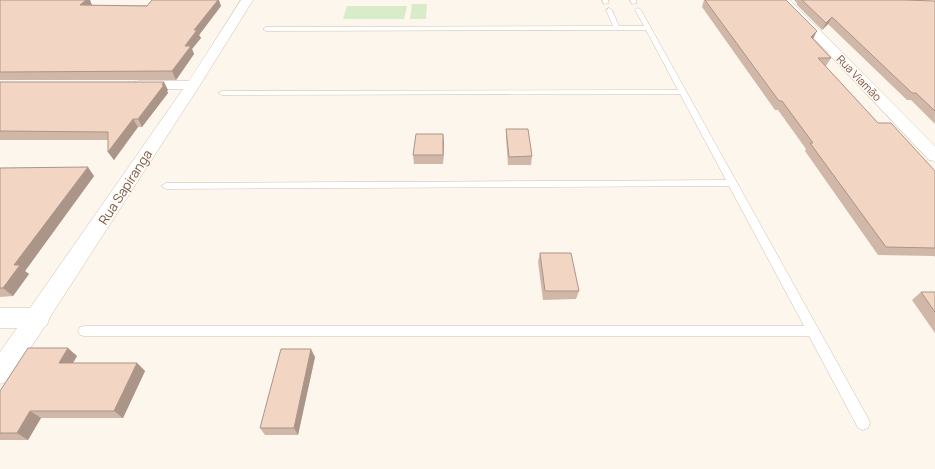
<svg xmlns="http://www.w3.org/2000/svg" width="935" height="469" viewBox="0 0 935 469" font-family="Manrope,sans-serif">
  <style>
    .green { fill: #d8ecc9 }
    .lines { fill: none; stroke-linecap: round; stroke-linejoin: round }
    .service-casing { stroke: #d1beb0; stroke-width: 1 }
    .minor-casing { stroke: #d1beb0; stroke-width: 1 }
    .service { fill: #fff; fill-rule: evenodd }
    .minor { fill: #fff; fill-rule: evenodd }
    .wall { fill: #d1b7a8 }
    .shaded-wall { fill: #aa9588 }
    .building { fill: #f3d5c3; stroke: #aa9588 }
    .labels { text-anchor: middle; stroke-width: 3; stroke-linejoin: round; paint-order: stroke }
    .far-street-label { font-size: 11px; fill: #7a5c4d; stroke: #fffaf3 }
    .street-label { font-size: 13px; fill: #7a5c4d; stroke: #fffaf3 }
  </style>
  <rect width="100%" height="100%" fill="#fdf6ec"/>
  <!-- green -->
  <g class="green">
    <path d="M 412,4 L 427,4 L 426,19 L 410,19 Z"/>
    <path d="M 347,6 L 407,6 L 404,19 L 343,19 Z"/>
  </g>
  <g class="lines">
    <defs>
      <g id="service">
        <path d="M 602,0 L 608,0 L 609,3 L 604,4 Z"/>
        <path d="M 630,0 L 636,0 L 637,3 L 632,4 Z"/>
        <path d="M 609,8 L 612,10 L 619,26 L 644,26 L 635,10 L 638,8 L 641,10 L 868,418 L 870,423 L 868,428 L 863,430 L 858,428 L 809,336 L 84,336 L 80,335 L 78,331 L 80,327 L 84,326 L 804,326 L 729,186 L 166,189 L 161,186 L 166,183 L 726,180 L 680,94 L 222,95 L 218,93 L 222,91 L 678,90 L 646,30 L 266,31 L 263,29 L 266,27 L 613,26 L 606,10 Z"/>
      </g>
      <g id="minor">
        <path d="M 241,0 L 253,0 L 200,85 L 50,317 L 47,325 L 45,326 L 9,381 L 0,384 L 0,352 L 17,328 L 0,328 L 0,308 L 30,308 L 183,89 L 139,89 L 134,88 L 132,85 L 134,82 L 139,81 L 189,81 Z"/>
        <path d="M 778,0 L 790,0 L 935,146 L 935,161 L 929,160 Z"/>
      </g>
    </defs>
    <!-- service casing -->
    <use href="#service" class="service-casing"/>
    <!-- minor casing -->
    <use href="#minor" class="minor-casing"/>
    <!-- service -->
    <use href="#service" class="service"/>
    <!-- minor -->
    <use href="#minor" class="minor"/>
  </g>
  <!-- wall -->
  <g class="wall">
    <path d="M 0,0 L 90,0 L 92,5 L 221,6 L 199,35 L 201,38 L 192,49 L 194,54 L 176,80 L 0,80 Z"/>
    <path d="M 704,0 L 786,0 L 813,39 L 831,58 L 826,66 L 825,66 L 878,123 L 935,171 L 935,257 L 934,256 L 878,255 L 805,151 L 806,149 L 778,110 L 775,110 L 702,7 Z"/>
    <path d="M 794,0 L 904,0 L 935,1 L 935,124 L 911,100 L 907,100 L 828,24 L 822,30 L 797,5 L 797,3 Z"/>
    <path d="M 0,82 L 168,90 L 167,91 L 168,93 L 142,127 L 138,127 L 114,160 L 108,152 L 108,140 L 0,140 Z"/>
    <path d="M 506,129 L 532,156 L 531,165 L 508,165 L 506,138 Z"/>
    <path d="M 444,142 L 443,164 L 414,164 L 413,155 Z"/>
    <path d="M 0,168 L 94,176 L 25,271 L 29,274 L 13,296 L 0,297 Z"/>
    <path d="M 540,253 L 579,291 L 576,299 L 543,300 L 538,262 Z"/>
    <path d="M 921,292 L 935,292 L 935,333 L 912,300 Z"/>
    <path d="M 77,356 L 73,363 L 137,363 L 145,371 L 123,418 L 41,418 L 28,440 L 0,440 L 0,391 Z"/>
    <path d="M 315,357 L 298,435 L 265,435 L 260,428 Z"/>
  </g>
  <!-- shaded-wall -->
  <g class="shaded-wall">
    <path d="M 86,0 L 90,0 L 92,6 L 80,5 Z"/>
    <path d="M 218,0 L 219,0 L 221,6 L 199,35 L 201,38 L 192,49 L 194,54 L 176,80 L 172,71 L 185,46 L 194,30 Z"/>
    <path d="M 832,17 L 828,24 L 822,30 L 826,23 Z"/>
    <path d="M 817,31 L 813,39 L 811,37 Z"/>
    <path d="M 164,82 L 168,90 L 167,91 L 168,93 L 142,127 L 138,119 Z"/>
    <path d="M 133,119 L 138,127 L 114,160 L 108,152 Z"/>
    <path d="M 443,134 L 444,142 L 443,164 Z"/>
    <path d="M 88,167 L 94,176 L 25,271 L 29,274 L 13,296 L 3,288 L 14,265 Z"/>
    <path d="M 68,348 L 77,356 L 68,371 L 59,363 Z"/>
    <path d="M 311,349 L 315,357 L 298,435 L 294,428 Z"/>
    <path d="M 137,363 L 145,371 L 123,418 L 114,411 Z"/>
    <path d="M 30,411 L 41,418 L 28,440 L 17,433 Z"/>
  </g>
  <!-- building -->
  <g class="building">
    <path d="M 0,0 L 86,0 L 80,5 L 147,6 L 152,0 L 218,0 L 194,30 L 197,30 L 185,46 L 191,46 L 172,71 L 0,72 Z"/>
    <path d="M 705,0 L 786,0 L 817,31 L 811,37 L 831,58 L 818,58 L 878,123 L 891,123 L 935,171 L 935,248 L 886,247 L 810,143 L 813,143 L 782,101 L 779,101 Z"/>
    <path d="M 802,0 L 904,0 L 935,1 L 935,111 L 916,93 L 912,93 L 832,17 L 826,23 Z"/>
    <path d="M 0,82 L 164,82 L 162,85 L 164,85 L 138,119 L 133,119 L 108,152 L 108,132 L 0,131 Z"/>
    <path d="M 506,129 L 528,129 L 532,156 L 509,157 Z"/>
    <path d="M 416,134 L 443,134 L 443,155 L 413,155 Z"/>
    <path d="M 88,167 L 14,265 L 20,265 L 3,288 L 0,288 L 0,168 Z"/>
    <path d="M 540,253 L 571,253 L 579,291 L 545,291 Z"/>
    <path d="M 921,292 L 935,292 L 935,312 Z"/>
    <path d="M 28,348 L 68,348 L 59,363 L 137,363 L 114,411 L 30,411 L 17,433 L 0,433 L 0,391 Z"/>
    <path d="M 281,349 L 311,349 L 294,428 L 260,428 Z"/>
  </g>
  <g class="labels">
    <!-- far-street labels -->
    <g class="far-street-label">
      <text transform="translate(859 78) rotate(46)" y="4">Rua Viamão</text>
    </g>
    <!-- street labels -->
    <g class="street-label">
      <text transform="translate(125 187) rotate(-57)" y="5">Rua Sapiranga</text>
    </g>
  </g>
</svg>
